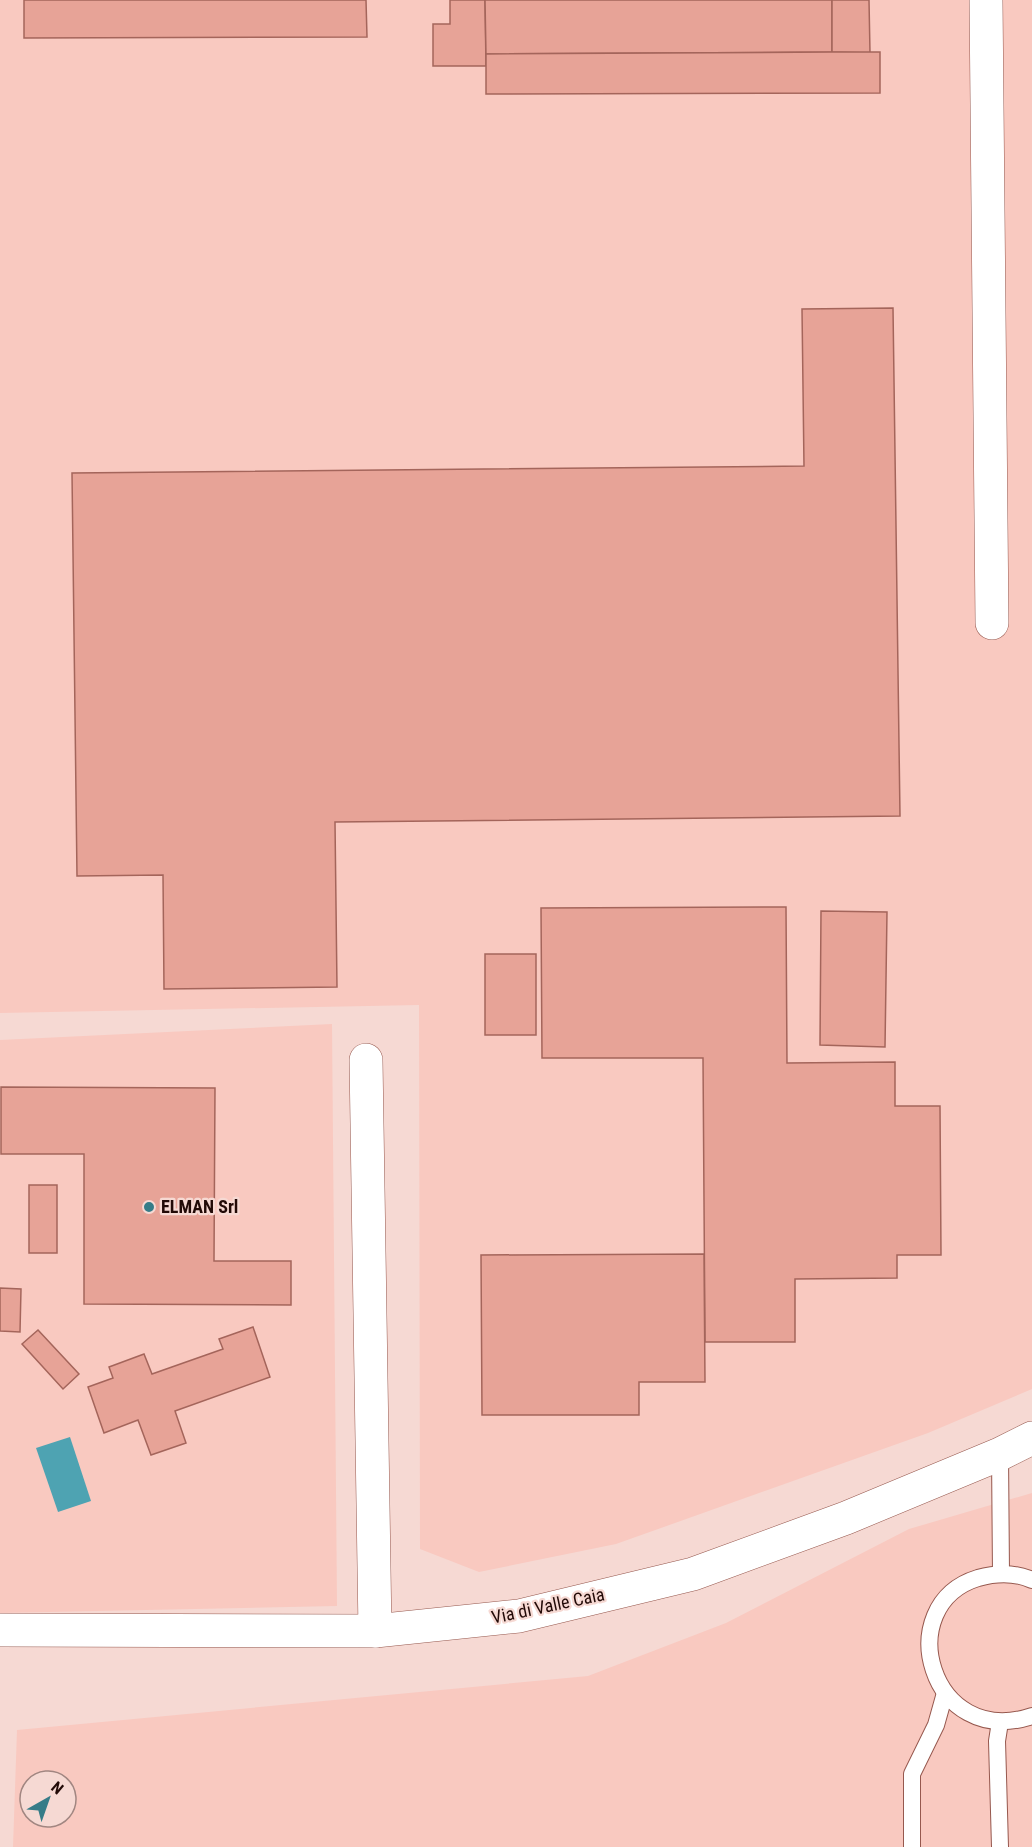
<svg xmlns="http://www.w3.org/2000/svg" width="1032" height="1847" viewBox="0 0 1032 1847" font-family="'Roboto Condensed',sans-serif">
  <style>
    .built { fill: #f9c9c0; fill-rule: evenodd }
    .water { fill: #4ea3b2 }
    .building { fill: #e7a397; stroke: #a4655b; stroke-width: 1.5 }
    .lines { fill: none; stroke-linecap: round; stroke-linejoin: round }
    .lane-casing { stroke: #96584e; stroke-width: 18 }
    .street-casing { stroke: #96584e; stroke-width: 34 }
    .secondary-casing { stroke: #96584e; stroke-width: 34 }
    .lane { stroke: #fff; stroke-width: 16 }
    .street { stroke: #fff; stroke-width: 33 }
    .secondary { stroke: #fff; stroke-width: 33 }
    .poi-dot { fill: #367c88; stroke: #f6d9d3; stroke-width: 2 }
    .labels { text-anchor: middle; stroke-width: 4.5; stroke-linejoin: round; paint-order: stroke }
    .poi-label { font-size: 18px; font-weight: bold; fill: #220a07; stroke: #f6d9d3; text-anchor: start }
    .street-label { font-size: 18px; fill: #220a07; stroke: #f6d9d3 }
  </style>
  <rect width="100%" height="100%" fill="#f6d9d3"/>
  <!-- built -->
  <g class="built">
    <path d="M 0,0 L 1032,0 L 1032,1389 L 928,1433 L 616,1544 L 479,1572 L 420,1549 L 419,1005 L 0,1013 Z"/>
    <path d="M 332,1024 L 337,1606 L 0,1613 L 0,1040 Z"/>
    <path d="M 1032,1493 L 1032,1847 L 13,1847 L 17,1730 L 588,1676 L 726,1623 L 909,1529 ZM 30,1781 L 66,1781 L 66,1817 L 30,1817 Z"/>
  </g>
  <!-- water -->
  <path class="water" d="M 70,1437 L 91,1501 L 58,1512 L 36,1448 Z"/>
  <!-- building -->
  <g class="building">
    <path d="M 24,0 L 366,0 L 367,37 L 24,38 Z"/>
    <path d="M 450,0 L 485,0 L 486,66 L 433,66 L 433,24 L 450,24 Z"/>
    <path d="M 485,0 L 832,0 L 832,52 L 486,54 Z"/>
    <path d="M 832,0 L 869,0 L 870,53 L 832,52 Z"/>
    <path d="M 832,52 L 880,52 L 880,93 L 486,94 L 486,54 Z"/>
    <path d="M 893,308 L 900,816 L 335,822 L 337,987 L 164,989 L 163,875 L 77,876 L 72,473 L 804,466 L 802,309 Z"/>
    <path d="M 786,907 L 787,1063 L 895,1062 L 895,1106 L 940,1106 L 941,1255 L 897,1255 L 897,1278 L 795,1279 L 795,1342 L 705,1342 L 703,1058 L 542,1058 L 541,908 Z"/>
    <path d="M 821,911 L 887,912 L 885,1047 L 820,1045 Z"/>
    <rect x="485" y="954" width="51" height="81"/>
    <path d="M 1,1087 L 215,1088 L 214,1261 L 291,1261 L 291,1305 L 84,1304 L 84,1154 L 1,1154 Z"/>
    <rect x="29" y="1185" width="28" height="68"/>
    <path d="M 704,1254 L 705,1382 L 639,1382 L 639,1415 L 482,1415 L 481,1255 Z"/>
    <path d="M 0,1288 L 21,1289 L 20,1332 L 0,1331 Z"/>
    <path d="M 253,1327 L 270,1377 L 175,1411 L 186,1443 L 151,1455 L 138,1420 L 104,1433 L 88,1387 L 113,1378 L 109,1367 L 144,1354 L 152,1374 L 223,1349 L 219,1339 Z"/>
    <path d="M 38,1330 L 79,1374 L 63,1389 L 22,1344 Z"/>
  </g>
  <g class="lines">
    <defs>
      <g id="lane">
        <path d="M 1000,1454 L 1001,1574"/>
        <path d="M 1032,1580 C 1014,1572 996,1573 978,1578 C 890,1605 930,1750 1032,1716"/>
        <path d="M 912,1847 L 912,1774 L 936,1725 L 945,1693"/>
        <path d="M 1000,1847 L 997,1741 L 1000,1722"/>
      </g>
      <g id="street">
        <path d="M 986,0 L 992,623"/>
        <path d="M 366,1060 L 375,1631"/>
      </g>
      <path id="secondary" d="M 0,1630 L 375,1631 L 519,1616 L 693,1574 L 846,1518 L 1000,1454 L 1032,1438"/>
    </defs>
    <!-- lane casing -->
    <use href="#lane" class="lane-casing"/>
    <!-- street casing -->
    <use href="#street" class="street-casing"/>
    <!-- secondary casing -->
    <use href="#secondary" class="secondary-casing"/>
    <!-- lane -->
    <use href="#lane" class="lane"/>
    <!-- street -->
    <use href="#street" class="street"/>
    <!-- secondary -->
    <use href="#secondary" class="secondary"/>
  </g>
  <!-- markers -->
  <circle class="poi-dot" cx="149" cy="1207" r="6"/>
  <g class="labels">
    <!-- poi labels -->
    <g class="poi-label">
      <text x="161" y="1213">ELMAN Srl</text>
    </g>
    <!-- street labels -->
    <g class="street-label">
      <text transform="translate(548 1606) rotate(-12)" y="6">Via di Valle Caia</text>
    </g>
  </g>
  <!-- north arrow -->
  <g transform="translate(48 1799) rotate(40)"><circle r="28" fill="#f6d9d3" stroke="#a18681" stroke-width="1.5"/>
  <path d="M0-4.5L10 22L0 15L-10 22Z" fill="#367c88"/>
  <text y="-9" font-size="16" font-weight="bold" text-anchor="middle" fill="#220a07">N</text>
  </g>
</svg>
